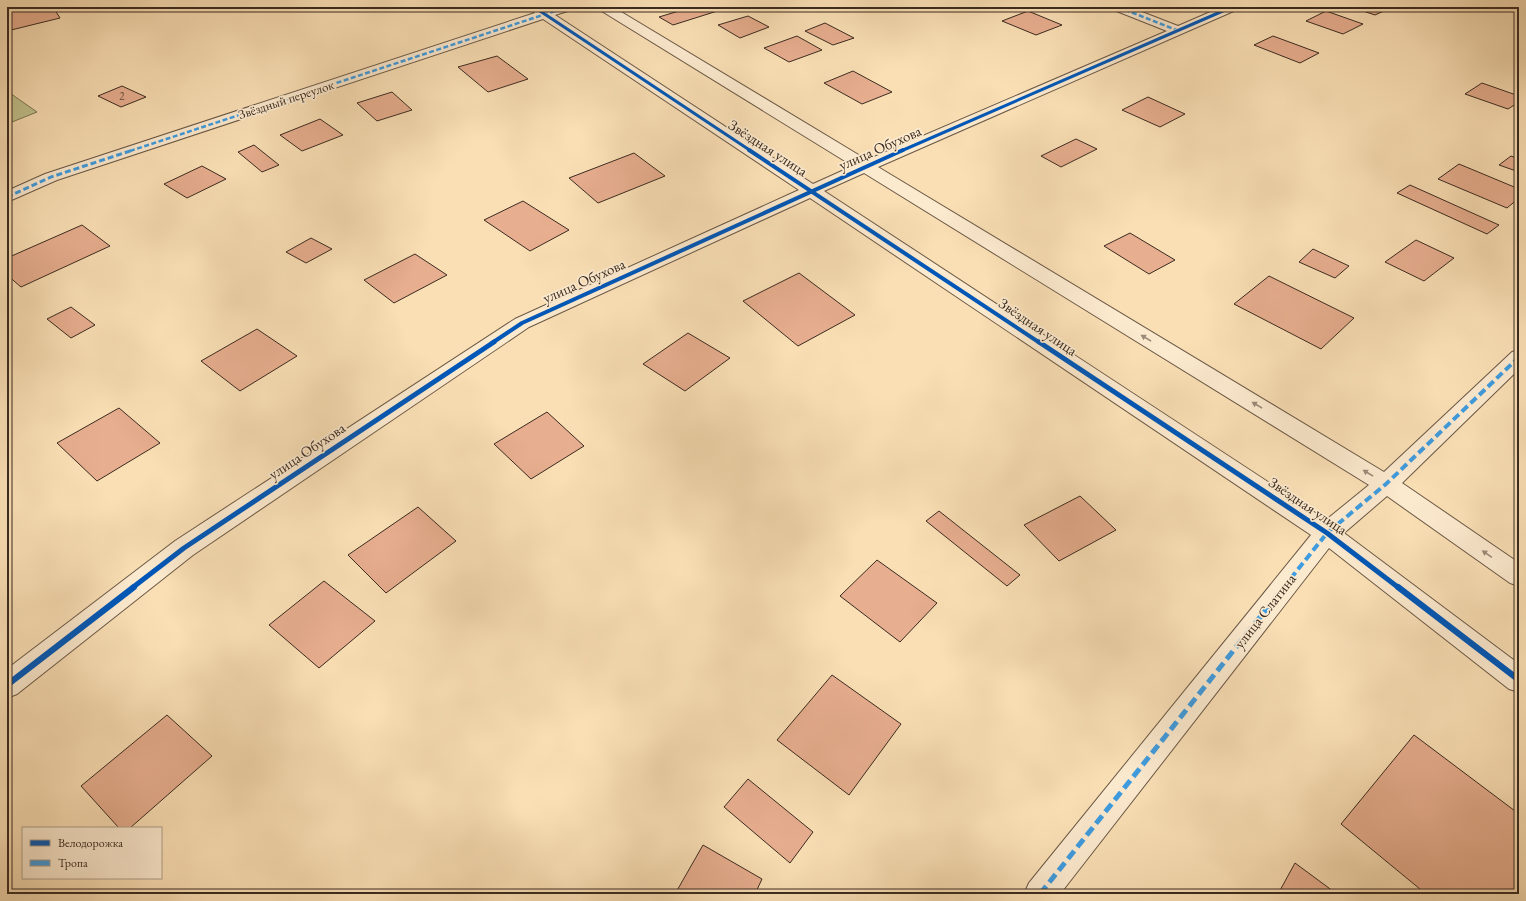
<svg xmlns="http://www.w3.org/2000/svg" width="1526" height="901" viewBox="0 0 1526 901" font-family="'EB Garamond',serif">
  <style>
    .green { fill: #c0c18c; stroke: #7d7656 }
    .building { fill: #e7ae8f; stroke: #3a2b20 }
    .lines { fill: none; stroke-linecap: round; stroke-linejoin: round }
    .minor-casing { stroke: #6a5845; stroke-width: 2 }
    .minor { fill: #fceacf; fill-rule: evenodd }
    .quiet-far3 { stroke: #3e9ce0; stroke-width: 2.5; stroke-dasharray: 5 2.5; stroke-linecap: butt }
    .quiet-far2 { stroke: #3e9ce0; stroke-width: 3; stroke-dasharray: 6 3; stroke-linecap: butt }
    .quiet-far1 { stroke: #3e9ce0; stroke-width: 4; stroke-dasharray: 8 4; stroke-linecap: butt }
    .quiet { stroke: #3e9ce0; stroke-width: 5; stroke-dasharray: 10 5; stroke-linecap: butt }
    .cycleway-far3-casing { stroke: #fceacf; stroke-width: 4.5 }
    .cycleway-far2-casing { stroke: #fceacf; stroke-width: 6 }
    .cycleway-far1-casing { stroke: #fceacf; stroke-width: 8 }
    .cycleway-casing { stroke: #fceacf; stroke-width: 9 }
    .cycleway-far3 { stroke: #0057b8; stroke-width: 3 }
    .cycleway-far2 { stroke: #0057b8; stroke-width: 4 }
    .cycleway-far1 { stroke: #0057b8; stroke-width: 5 }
    .cycleway { stroke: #0057b8; stroke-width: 6 }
    .oneway { fill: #9b8a78 }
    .labels { text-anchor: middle; stroke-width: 3.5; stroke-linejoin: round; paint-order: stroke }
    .far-number-label { font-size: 11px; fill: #654c3c }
    .far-street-label { font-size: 13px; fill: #3a2b20; stroke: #fceacf }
    .street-label { font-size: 15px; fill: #3a2b20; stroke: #fceacf }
  </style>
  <rect width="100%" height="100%" fill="#fadfb5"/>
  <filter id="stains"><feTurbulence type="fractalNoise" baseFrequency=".005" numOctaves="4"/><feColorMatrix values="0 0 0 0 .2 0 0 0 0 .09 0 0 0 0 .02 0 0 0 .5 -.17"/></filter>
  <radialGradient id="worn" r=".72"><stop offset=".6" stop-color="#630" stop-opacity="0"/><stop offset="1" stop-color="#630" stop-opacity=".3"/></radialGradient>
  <!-- green -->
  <path class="green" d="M 7,91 L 37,112 L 7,124 Z"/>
  <!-- building -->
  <g class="building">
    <path d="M 22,7 L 53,7 L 60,18 L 7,31 L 7,10 Z"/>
    <path d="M 692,7 L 730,7 L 673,25 L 659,17 Z"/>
    <path d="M 1351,7 L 1378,7 L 1386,10 L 1375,15 Z"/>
    <path d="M 1028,11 L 1062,25 L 1036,35 L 1002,21 Z"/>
    <path d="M 1326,11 L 1363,24 L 1343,34 L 1306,21 Z"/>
    <path d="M 748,16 L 769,27 L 740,38 L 718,25 Z"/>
    <path d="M 825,23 L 854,38 L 833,45 L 805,31 Z"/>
    <path d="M 797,36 L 822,50 L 789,62 L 764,48 Z"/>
    <path d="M 1273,36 L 1319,53 L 1300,63 L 1254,45 Z"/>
    <path d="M 497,56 L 528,79 L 488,92 L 458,67 Z"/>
    <path d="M 853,71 L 892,92 L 862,104 L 824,83 Z"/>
    <path d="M 1482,83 L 1519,96 L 1519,102 L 1508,109 L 1465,94 Z"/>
    <path d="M 122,86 L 146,97 L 121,107 L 98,96 Z"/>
    <path d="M 392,92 L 412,110 L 377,121 L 357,103 Z"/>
    <path d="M 1148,97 L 1185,114 L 1160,127 L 1122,110 Z"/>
    <path d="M 320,119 L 343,135 L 302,151 L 280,135 Z"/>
    <path d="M 1076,139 L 1097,149 L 1061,167 L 1041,156 Z"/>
    <path d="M 254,145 L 279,165 L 262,172 L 238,152 Z"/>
    <path d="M 634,153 L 665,176 L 598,203 L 569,178 Z"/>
    <path d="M 1511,156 L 1519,159 L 1519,172 L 1499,165 Z"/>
    <path d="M 1459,164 L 1519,189 L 1519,198 L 1507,208 L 1438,179 Z"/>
    <path d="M 202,166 L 226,179 L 187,198 L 164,184 Z"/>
    <path d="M 1410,185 L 1499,225 L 1487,234 L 1397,193 Z"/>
    <path d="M 523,201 L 569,230 L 530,251 L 484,220 Z"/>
    <path d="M 82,225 L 110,246 L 21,287 L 7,275 L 7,258 Z"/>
    <path d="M 1130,233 L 1175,260 L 1149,274 L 1104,246 Z"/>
    <path d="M 311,238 L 332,249 L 306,263 L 286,252 Z"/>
    <path d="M 1416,240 L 1454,258 L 1424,281 L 1385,262 Z"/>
    <path d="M 1313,249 L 1349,266 L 1335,278 L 1299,262 Z"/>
    <path d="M 415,254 L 447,275 L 394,303 L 364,280 Z"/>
    <path d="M 799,273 L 855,315 L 798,346 L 743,301 Z"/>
    <path d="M 1269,276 L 1354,318 L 1321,349 L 1234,304 Z"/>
    <path d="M 71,307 L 95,325 L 71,338 L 47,319 Z"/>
    <path d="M 257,329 L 297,356 L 240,391 L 201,361 Z"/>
    <path d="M 688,333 L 730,358 L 685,391 L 643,364 Z"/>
    <path d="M 119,408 L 160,443 L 97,481 L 57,443 Z"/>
    <path d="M 547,412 L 584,446 L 531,479 L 494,444 Z"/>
    <path d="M 1080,496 L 1116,530 L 1059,561 L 1024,525 Z"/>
    <path d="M 418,507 L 456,541 L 386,593 L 348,555 Z"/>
    <path d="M 939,511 L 1020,575 L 1007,586 L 926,521 Z"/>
    <path d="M 877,560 L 937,603 L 900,642 L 840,596 Z"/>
    <path d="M 324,581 L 375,621 L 319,668 L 269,625 Z"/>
    <path d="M 832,675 L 901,724 L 849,795 L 777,740 Z"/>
    <path d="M 167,715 L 212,756 L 130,828 L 119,828 L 81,786 Z"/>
    <path d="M 1414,735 L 1519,814 L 1519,894 L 1426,894 L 1341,824 Z"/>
    <path d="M 748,779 L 813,832 L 790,863 L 724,807 Z"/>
    <path d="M 703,845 L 762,879 L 755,894 L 675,894 Z"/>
    <path d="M 1295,863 L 1337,894 L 1278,894 Z"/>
  </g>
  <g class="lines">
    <defs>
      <path id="minor" d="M 528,7 L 542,7 L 546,10 L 555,7 L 573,7 L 571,10 L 555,15 L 813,184 L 853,166 L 600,10 L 598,7 L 613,7 L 867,160 L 1167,31 L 1114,10 L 1112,7 L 1129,7 L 1178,26 L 1222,7 L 1238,7 L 1236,10 L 878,167 L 1384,472 L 1512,352 L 1519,350 L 1519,369 L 1402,483 L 1519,563 L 1519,586 L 1510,583 L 1387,496 L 1344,533 L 1519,664 L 1519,692 L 1509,689 L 1329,548 L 1060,894 L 1024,894 L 1029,883 L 1311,535 L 810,198 L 529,327 L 193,555 L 17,694 L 7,698 L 7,669 L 175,541 L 515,319 L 799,190 L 543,19 L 57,180 L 7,202 L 7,191 L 45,174 L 535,13 ZM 864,173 L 1369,485 L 1326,520 L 824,191 Z"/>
    </defs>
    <!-- minor casing -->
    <use href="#minor" class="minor-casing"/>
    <!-- minor -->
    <use href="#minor" class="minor"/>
    <!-- quiet-far3 -->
    <g class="quiet-far3">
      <path d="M 1118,7 L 1179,31"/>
      <path d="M 130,151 L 567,7"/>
    </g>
    <!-- quiet-far2 -->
    <path class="quiet-far2" d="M 7,197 L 51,177 L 133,150"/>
    <!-- quiet-far1 -->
    <path class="quiet-far1" d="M 1283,588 L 1327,533 L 1386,484 L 1519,357"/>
    <!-- quiet -->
    <path class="quiet" d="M 1040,894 L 1284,587"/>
    <defs>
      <g id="cycleway-far3">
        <path d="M 534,7 L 751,151"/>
        <path d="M 901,151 L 1232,7"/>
      </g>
      <g id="cycleway-far2">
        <path d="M 749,150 L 1040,343"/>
        <path d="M 492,343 L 522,323 L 903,150"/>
      </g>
      <g id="cycleway-far1">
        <path d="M 1039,342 L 1327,533 L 1399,588"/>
        <path d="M 132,588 L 184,548 L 494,342"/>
      </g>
      <g id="cycleway">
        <path d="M 1398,587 L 1519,680"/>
        <path d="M 7,685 L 134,587"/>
      </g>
    </defs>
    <!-- cycleway-far3 casing -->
    <use href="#cycleway-far3" class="cycleway-far3-casing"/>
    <!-- cycleway-far2 casing -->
    <use href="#cycleway-far2" class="cycleway-far2-casing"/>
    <!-- cycleway-far1 casing -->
    <use href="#cycleway-far1" class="cycleway-far1-casing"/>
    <!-- cycleway casing -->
    <use href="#cycleway" class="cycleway-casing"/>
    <!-- cycleway-far3 -->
    <use href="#cycleway-far3" class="cycleway-far3"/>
    <!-- cycleway-far2 -->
    <use href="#cycleway-far2" class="cycleway-far2"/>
    <!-- cycleway-far1 -->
    <use href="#cycleway-far1" class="cycleway-far1"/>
    <!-- cycleway -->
    <use href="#cycleway" class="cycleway"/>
  </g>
  <!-- one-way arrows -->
  <defs><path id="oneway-solid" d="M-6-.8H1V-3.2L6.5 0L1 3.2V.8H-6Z"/></defs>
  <g class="oneway">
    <use href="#oneway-solid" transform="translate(1146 338) rotate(-149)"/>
    <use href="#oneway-solid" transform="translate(1257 405) rotate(-149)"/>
    <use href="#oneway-solid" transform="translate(1368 473) rotate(-149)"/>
    <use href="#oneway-solid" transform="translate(1487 554) rotate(-145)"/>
  </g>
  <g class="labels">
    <!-- far-number labels -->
    <g class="far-number-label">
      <text x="122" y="100">2</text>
    </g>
    <!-- far-street labels -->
    <g class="far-street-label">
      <text transform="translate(286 99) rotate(-18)" y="5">Звёздный переулок</text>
    </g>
    <!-- street labels -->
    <g class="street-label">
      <text transform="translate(768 148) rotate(33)" y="5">Звёздная улица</text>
      <text transform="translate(880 148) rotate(-24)" y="5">улица Обухова</text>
      <text transform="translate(584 281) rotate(-24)" y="5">улица Обухова</text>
      <text transform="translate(1038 327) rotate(34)" y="5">Звёздная улица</text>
      <text transform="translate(307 451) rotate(-34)" y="5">улица Обухова</text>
      <text transform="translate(1308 506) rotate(34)" y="5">Звёздная улица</text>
      <text transform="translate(1265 611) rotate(-52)" y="5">улица Слатина</text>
    </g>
  </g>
  <!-- margin -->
  <rect width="1526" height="901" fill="none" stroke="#fadfb5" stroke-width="24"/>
  <rect x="8" y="8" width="1510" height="885" fill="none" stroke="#3a2b20" stroke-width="2"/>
  <rect x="12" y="12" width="1502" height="877" fill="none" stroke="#3a2b20"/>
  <!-- legend -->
  <rect x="22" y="827" width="140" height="52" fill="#fceacf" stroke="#ae9e89"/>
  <rect x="30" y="840" width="20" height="6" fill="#0057b8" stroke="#ae9e89"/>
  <text x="58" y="847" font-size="12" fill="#3a2b20">Велодорожка</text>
  <rect x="30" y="860" width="20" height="6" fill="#3e9ce0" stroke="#ae9e89"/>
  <text x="58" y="867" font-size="12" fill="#3a2b20">Тропа</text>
  <rect width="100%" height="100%" filter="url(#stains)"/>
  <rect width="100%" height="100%" fill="url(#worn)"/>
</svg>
